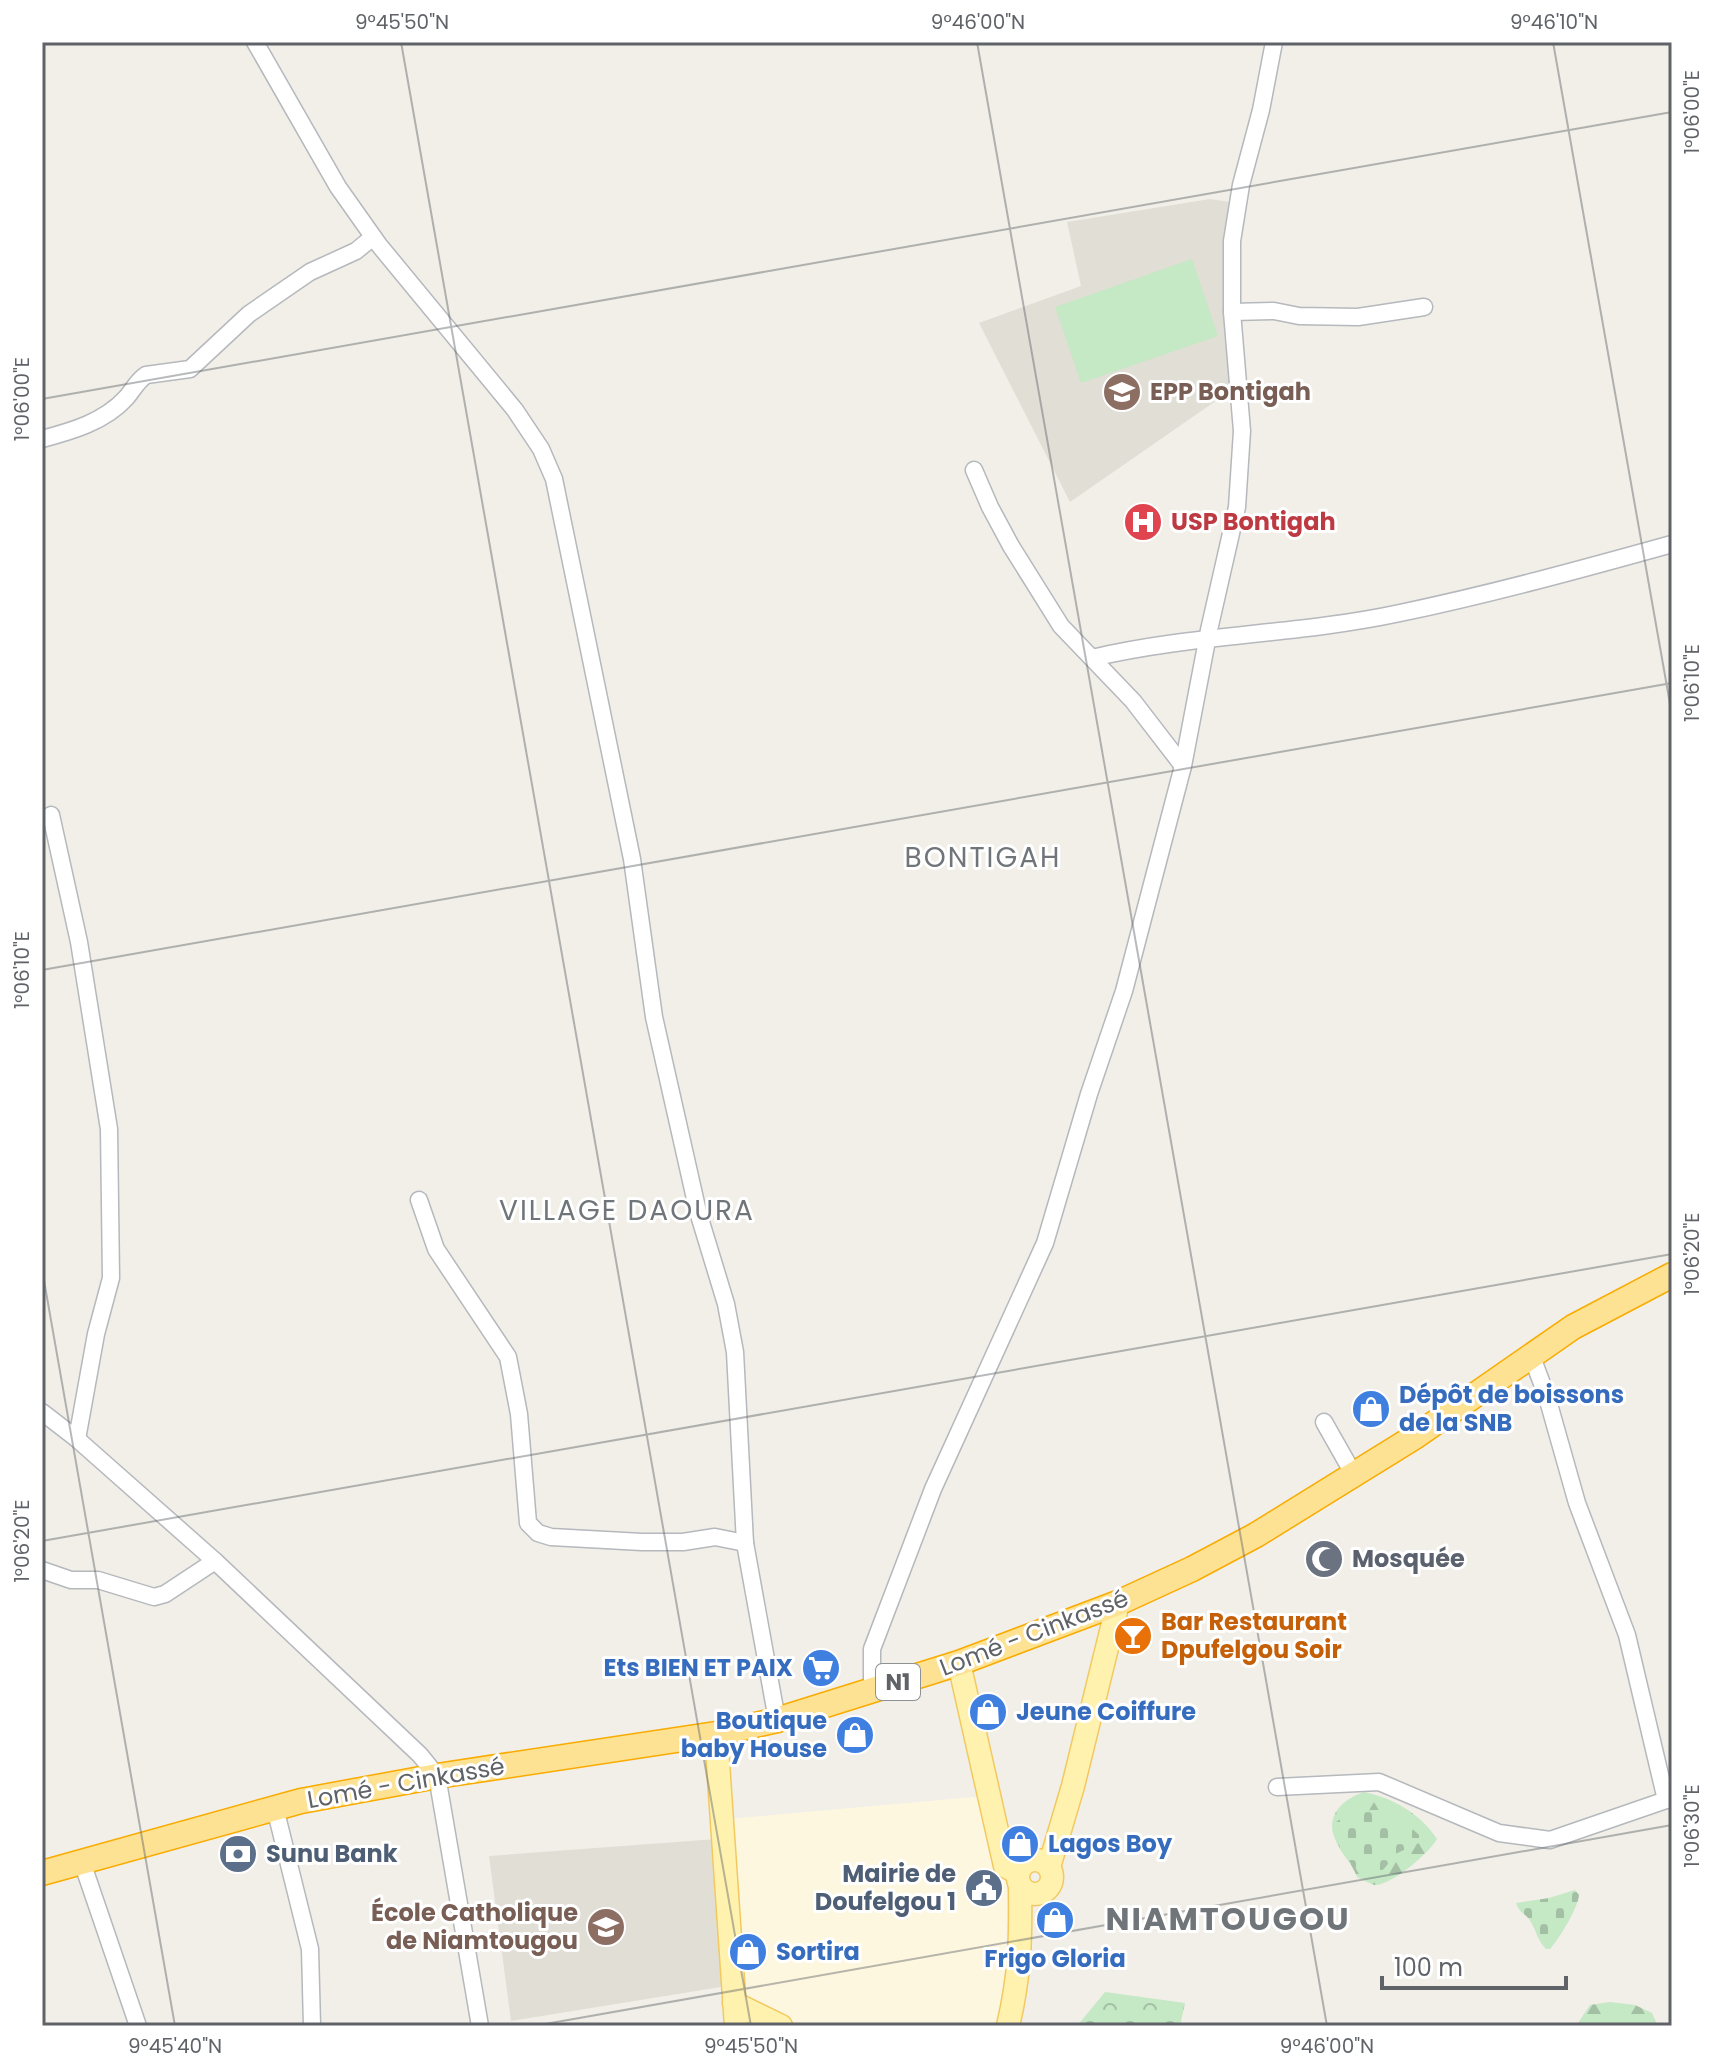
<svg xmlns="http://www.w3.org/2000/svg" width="1714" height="2068" viewBox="0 0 1714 2068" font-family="Poppins,sans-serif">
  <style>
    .commercial { fill: #fef7e0 }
    .education { fill: #e1ded6 }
    .forest { fill: url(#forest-firs) }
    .cemetery { fill: url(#cemetery-stones) }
    .park { fill: url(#park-crowns) }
    .pitch { fill: #c5e8c5 }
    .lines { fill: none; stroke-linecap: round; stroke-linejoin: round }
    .minor-casing { stroke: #b5b8bc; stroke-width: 19 }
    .major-casing { stroke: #f2c960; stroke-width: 25 }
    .highway-casing { stroke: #f9ab00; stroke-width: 27 }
    .minor { stroke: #fff; stroke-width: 16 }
    .major { stroke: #fff2af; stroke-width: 22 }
    .highway { stroke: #fde293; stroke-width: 24 }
    .ticks { fill: none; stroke: #5f6368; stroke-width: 2; stroke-opacity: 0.45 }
    .labels { text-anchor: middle; stroke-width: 6; stroke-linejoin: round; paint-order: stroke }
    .shield { fill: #fff; stroke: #8f9295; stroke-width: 2 }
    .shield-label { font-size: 22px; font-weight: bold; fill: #5f6368 }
    .education-label { font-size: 24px; font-weight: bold; fill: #785e54; stroke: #fff; text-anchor: start }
    .health-label { font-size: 24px; font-weight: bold; fill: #be3a42; stroke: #fff; text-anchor: start }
    .shop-label { font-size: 24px; font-weight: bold; fill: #366cbe; stroke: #fff; text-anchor: start }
    .worship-label { font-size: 24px; font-weight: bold; fill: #5b616d; stroke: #fff; text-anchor: start }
    .food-label { font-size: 24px; font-weight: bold; fill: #c56008; stroke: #fff; text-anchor: start }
    .street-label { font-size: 24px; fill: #5f6368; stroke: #fff }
    .service-label { font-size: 24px; font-weight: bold; fill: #4e5e75; stroke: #fff; text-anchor: start }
    .quarter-label { font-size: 28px; letter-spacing: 2px; fill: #70757a; stroke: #fff }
    .district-label { font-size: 32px; font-weight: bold; letter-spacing: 2px; fill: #70757a; stroke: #fff }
    .neatline { fill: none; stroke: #5f6368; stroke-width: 3 }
    .ticks-label { font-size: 20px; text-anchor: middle; fill: #5f6368 }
  </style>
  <defs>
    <pattern id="forest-firs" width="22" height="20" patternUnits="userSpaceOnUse" patternTransform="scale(2)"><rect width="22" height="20" fill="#c5e8c5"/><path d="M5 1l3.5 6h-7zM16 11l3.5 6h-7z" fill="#a3c0a4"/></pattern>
    <pattern id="cemetery-stones" width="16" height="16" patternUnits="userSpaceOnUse" patternTransform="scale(2)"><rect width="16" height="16" fill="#c5e8c5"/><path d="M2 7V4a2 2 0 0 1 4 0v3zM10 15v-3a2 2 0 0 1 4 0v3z" fill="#a3c0a4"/></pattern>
    <pattern id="park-crowns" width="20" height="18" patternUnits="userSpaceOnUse" patternTransform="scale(2)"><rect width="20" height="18" fill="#c5e8c5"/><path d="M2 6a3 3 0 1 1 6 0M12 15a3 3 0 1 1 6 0" fill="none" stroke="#a3c0a4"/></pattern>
  </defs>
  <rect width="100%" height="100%" fill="#f1efe8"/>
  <!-- commercial -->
  <path class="commercial" d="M 985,1796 L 1008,1868 L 1005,2000 L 999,2026 L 747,2026 L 729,1819 Z"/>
  <!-- education -->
  <g class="education">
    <path d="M 1210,199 L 1230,202 L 1225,249 L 1233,389 L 1070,502 L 979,323 L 1081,286 L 1067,222 Z"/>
    <path d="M 717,1839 L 727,1986 L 511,2021 L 489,1856 Z"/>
  </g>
  <!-- forest -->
  <g class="forest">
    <path d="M 1364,1792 C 1393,1798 1421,1814 1437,1839 C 1429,1853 1392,1885 1375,1885 C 1369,1884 1363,1879 1357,1877 C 1352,1862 1340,1853 1335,1839 C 1325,1815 1343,1799 1364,1792 Z"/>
    <path d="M 1610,2002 L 1635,2005 L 1652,2013 L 1658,2026 L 1576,2026 L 1590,2005 Z"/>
  </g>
  <!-- cemetery -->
  <g class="cemetery">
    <path d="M 1371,1810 L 1385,1810 L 1398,1824 L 1407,1824 L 1419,1835 L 1419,1843 L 1393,1855 C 1368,1909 1325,1834 1335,1823 C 1343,1815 1361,1813 1371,1810 Z"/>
    <path d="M 1575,1890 L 1579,1895 C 1578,1908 1559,1939 1550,1949 L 1546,1949 C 1537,1940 1536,1929 1529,1919 C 1523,1912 1519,1912 1516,1903 L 1549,1898 Z"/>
  </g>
  <!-- park -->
  <path class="park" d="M 1105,1992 L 1185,2003 L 1180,2026 L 1077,2026 Z"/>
  <!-- pitch -->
  <path class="pitch" d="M 1192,259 L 1218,336 L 1081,383 L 1055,307 Z"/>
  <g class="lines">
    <defs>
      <g id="minor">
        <path d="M 255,42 L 338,187 L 379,245 L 515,410 L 541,449 L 554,479 L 632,859 L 654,1017 L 698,1212 L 726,1304 L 735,1352 L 745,1543 L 777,1720"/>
        <path d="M 1232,312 L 1274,311 L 1299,316 L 1358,317 L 1424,307"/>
        <path d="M 42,439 C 72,431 104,422 126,398 C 133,390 137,381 146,375 L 190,369 L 249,314 L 310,272 L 356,251 L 373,237"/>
        <path d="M 974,470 L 990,507 L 1011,546 L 1061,626 L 1133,701 L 1183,766"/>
        <path d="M 1092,658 C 1193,634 1298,635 1400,613 C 1491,594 1582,569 1672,544"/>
        <path d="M 51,815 L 79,942 L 109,1129 L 111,1278 L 96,1334 L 77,1439"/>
        <path d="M 419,1200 L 436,1249 L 508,1357 L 519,1414 L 528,1523 L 538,1533 L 551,1537 L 642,1542 L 683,1542 L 715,1537 L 745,1543"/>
        <path d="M 1532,1357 L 1547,1397 L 1577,1503 L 1627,1635 L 1666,1800"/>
        <path d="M 42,1412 L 77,1439 L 215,1561 L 420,1755 L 437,1776 L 480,2026"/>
        <path d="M 1324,1422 L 1354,1475"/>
        <path d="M 42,1570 L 71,1580 L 98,1580 L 154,1597 L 165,1594 L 215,1561"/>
        <path d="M 872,1690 L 872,1649 L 933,1489 L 1045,1243 L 1089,1094 L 1124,991 L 1183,766 L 1209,630 L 1237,507 L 1242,431 L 1232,312 L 1232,241 L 1241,185 L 1261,110 L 1274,42"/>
        <path d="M 1277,1787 L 1379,1782 L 1499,1833 L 1550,1840 L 1672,1798"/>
        <path d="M 275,1808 L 310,1949 L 312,2026"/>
        <path d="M 82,1862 L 138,2026"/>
      </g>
      <g id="major">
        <path d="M 959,1663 L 1005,1866 L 1018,1873"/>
        <path d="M 716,1734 L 736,2026"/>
        <circle cx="1035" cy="1877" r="17"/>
        <path d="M 1049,1867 L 1073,1786 L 1118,1603"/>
        <path d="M 734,2003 L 781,2026"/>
        <path d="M 1008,2026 C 1020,1975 1021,1938 1020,1886"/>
      </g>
      <path id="highway" d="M 42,1873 L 301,1801 L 437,1776 L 716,1734 L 777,1720 L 959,1663 L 1118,1603 L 1192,1569 L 1256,1535 L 1416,1436 L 1573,1327 L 1672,1275"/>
    </defs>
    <!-- minor casing -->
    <use href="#minor" class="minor-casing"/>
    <!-- major casing -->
    <use href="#major" class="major-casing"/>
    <!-- highway casing -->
    <use href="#highway" class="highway-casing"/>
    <!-- minor -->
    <use href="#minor" class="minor"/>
    <!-- major -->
    <use href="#major" class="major"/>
    <!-- highway -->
    <use href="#highway" class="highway"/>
  </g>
  <!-- ticks -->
  <path class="ticks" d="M 401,42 L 751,2026M 977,42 L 1327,2026M 1553,42 L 1672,715M 42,399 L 1672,112M 42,970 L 1672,683M 42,1269 L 175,2026M 42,1541 L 1672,1254M 534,2026 L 1672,1825"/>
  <!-- icons -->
  <defs>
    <symbol id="school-disc" viewBox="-11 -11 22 22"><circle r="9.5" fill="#8d6e63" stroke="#fff"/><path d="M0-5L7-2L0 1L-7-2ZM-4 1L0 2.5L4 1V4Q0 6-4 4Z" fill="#fff"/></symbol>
    <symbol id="hospital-disc" viewBox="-11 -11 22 22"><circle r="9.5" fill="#e0444e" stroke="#fff"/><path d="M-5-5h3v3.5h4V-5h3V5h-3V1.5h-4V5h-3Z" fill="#fff"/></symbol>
    <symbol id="shop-disc" viewBox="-11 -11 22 22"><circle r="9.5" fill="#3f7fe0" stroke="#fff"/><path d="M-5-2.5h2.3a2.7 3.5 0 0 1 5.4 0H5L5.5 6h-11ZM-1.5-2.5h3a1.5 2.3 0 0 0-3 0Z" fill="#fff"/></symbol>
    <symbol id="mosque-disc" viewBox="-11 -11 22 22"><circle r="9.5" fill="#6b7280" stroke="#fff"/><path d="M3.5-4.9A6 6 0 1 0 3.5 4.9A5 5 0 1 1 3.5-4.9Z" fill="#fff"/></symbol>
    <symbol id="bar-disc" viewBox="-11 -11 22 22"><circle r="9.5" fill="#e8710a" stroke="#fff"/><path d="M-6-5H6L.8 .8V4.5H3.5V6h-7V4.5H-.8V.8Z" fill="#fff"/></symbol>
    <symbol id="supermarket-disc" viewBox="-11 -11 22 22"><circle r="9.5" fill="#3f7fe0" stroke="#fff"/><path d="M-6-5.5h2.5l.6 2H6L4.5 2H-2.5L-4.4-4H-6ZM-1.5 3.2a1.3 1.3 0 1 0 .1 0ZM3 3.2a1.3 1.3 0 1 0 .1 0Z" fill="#fff"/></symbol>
    <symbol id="bank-disc" viewBox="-11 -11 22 22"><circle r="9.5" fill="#5c6f8a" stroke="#fff"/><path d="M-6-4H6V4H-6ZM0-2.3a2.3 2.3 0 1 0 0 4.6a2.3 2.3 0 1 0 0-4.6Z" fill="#fff"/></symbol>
    <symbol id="civic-disc" viewBox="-11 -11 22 22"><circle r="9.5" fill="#5c6f8a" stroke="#fff"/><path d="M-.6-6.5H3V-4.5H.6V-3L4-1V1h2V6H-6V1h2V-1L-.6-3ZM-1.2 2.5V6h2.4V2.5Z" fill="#fff"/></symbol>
  </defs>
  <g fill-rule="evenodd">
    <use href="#school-disc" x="1100" y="370" width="44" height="44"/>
    <use href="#hospital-disc" x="1121" y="500" width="44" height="44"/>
    <use href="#shop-disc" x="1349" y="1387" width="44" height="44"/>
    <use href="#mosque-disc" x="1302" y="1537" width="44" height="44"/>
    <use href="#bar-disc" x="1111" y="1614" width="44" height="44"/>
    <use href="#supermarket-disc" x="799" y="1646" width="44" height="44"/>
    <use href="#shop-disc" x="966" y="1690" width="44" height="44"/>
    <use href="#shop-disc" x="833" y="1713" width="44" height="44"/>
    <use href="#shop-disc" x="998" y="1822" width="44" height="44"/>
    <use href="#bank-disc" x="216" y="1832" width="44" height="44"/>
    <use href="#civic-disc" x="962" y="1866" width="44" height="44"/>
    <use href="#shop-disc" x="1033" y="1898" width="44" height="44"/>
    <use href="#school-disc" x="584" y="1905" width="44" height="44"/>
    <use href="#shop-disc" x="726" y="1930" width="44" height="44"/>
  </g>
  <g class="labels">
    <!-- shield labels -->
    <rect class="shield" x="876" y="1664" width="44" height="36" rx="6"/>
    <g class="shield-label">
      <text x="898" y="1690">N1</text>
    </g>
    <!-- education labels -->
    <g class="education-label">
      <text x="1150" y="400">EPP Bontigah</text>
      <text x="578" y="1921" text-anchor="end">École Catholique<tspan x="578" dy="28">de Niamtougou</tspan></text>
    </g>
    <!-- health labels -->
    <g class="health-label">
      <text x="1171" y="530">USP Bontigah</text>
    </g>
    <!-- shop labels -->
    <g class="shop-label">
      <text x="1399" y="1403">Dépôt de boissons<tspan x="1399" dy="28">de la SNB</tspan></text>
      <text x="793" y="1676" text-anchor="end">Ets BIEN ET PAIX</text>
      <text x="1016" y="1720">Jeune Coiffure</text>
      <text x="827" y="1729" text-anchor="end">Boutique<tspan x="827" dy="28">baby House</tspan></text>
      <text x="1048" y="1852">Lagos Boy</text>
      <text x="776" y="1960">Sortira</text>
      <text x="1055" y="1967" text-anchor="middle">Frigo Gloria</text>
    </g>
    <!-- worship labels -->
    <g class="worship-label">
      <text x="1352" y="1567">Mosquée</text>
    </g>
    <!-- food labels -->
    <g class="food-label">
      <text x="1161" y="1630">Bar Restaurant<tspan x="1161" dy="28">Dpufelgou Soir</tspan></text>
    </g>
    <!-- street labels -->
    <g class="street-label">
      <text transform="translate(1034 1633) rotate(-21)" y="8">Lomé - Cinkassé</text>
      <text transform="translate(406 1783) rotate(-10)" y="8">Lomé - Cinkassé</text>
    </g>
    <!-- service labels -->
    <g class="service-label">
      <text x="266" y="1862">Sunu Bank</text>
      <text x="956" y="1882" text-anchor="end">Mairie de<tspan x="956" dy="28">Doufelgou 1</tspan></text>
    </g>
    <!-- quarter labels -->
    <g class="quarter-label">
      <text x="983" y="867">BONTIGAH</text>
      <text x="627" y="1220">VILLAGE DAOURA</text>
    </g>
    <!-- district labels -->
    <g class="district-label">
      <text x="1228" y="1930">NIAMTOUGOU</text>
    </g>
  </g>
  <!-- border -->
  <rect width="1714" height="2068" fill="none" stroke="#ffffff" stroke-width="88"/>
  <!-- scale -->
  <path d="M1382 1976v12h184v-12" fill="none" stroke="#5f6368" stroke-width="4"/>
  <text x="1394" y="1976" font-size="24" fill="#5f6368" stroke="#ffffff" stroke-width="6" paint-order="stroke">100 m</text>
  <rect x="44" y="44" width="1626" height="1980" class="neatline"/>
  <g class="ticks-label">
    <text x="402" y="29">9°45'50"N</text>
    <text x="978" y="29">9°46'00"N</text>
    <text x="1554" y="29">9°46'10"N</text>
    <text transform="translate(1692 112) rotate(-90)" y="7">1°06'00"E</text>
    <text transform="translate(22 399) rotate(-90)" y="7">1°06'00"E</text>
    <text transform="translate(1692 683) rotate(-90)" y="7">1°06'10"E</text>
    <text transform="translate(22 970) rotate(-90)" y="7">1°06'10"E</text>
    <text transform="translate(1692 1254) rotate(-90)" y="7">1°06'20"E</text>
    <text transform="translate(22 1541) rotate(-90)" y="7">1°06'20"E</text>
    <text transform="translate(1692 1826) rotate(-90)" y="7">1°06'30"E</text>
    <text x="175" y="2053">9°45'40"N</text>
    <text x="751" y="2053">9°45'50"N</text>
    <text x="1327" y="2053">9°46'00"N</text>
  </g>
</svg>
